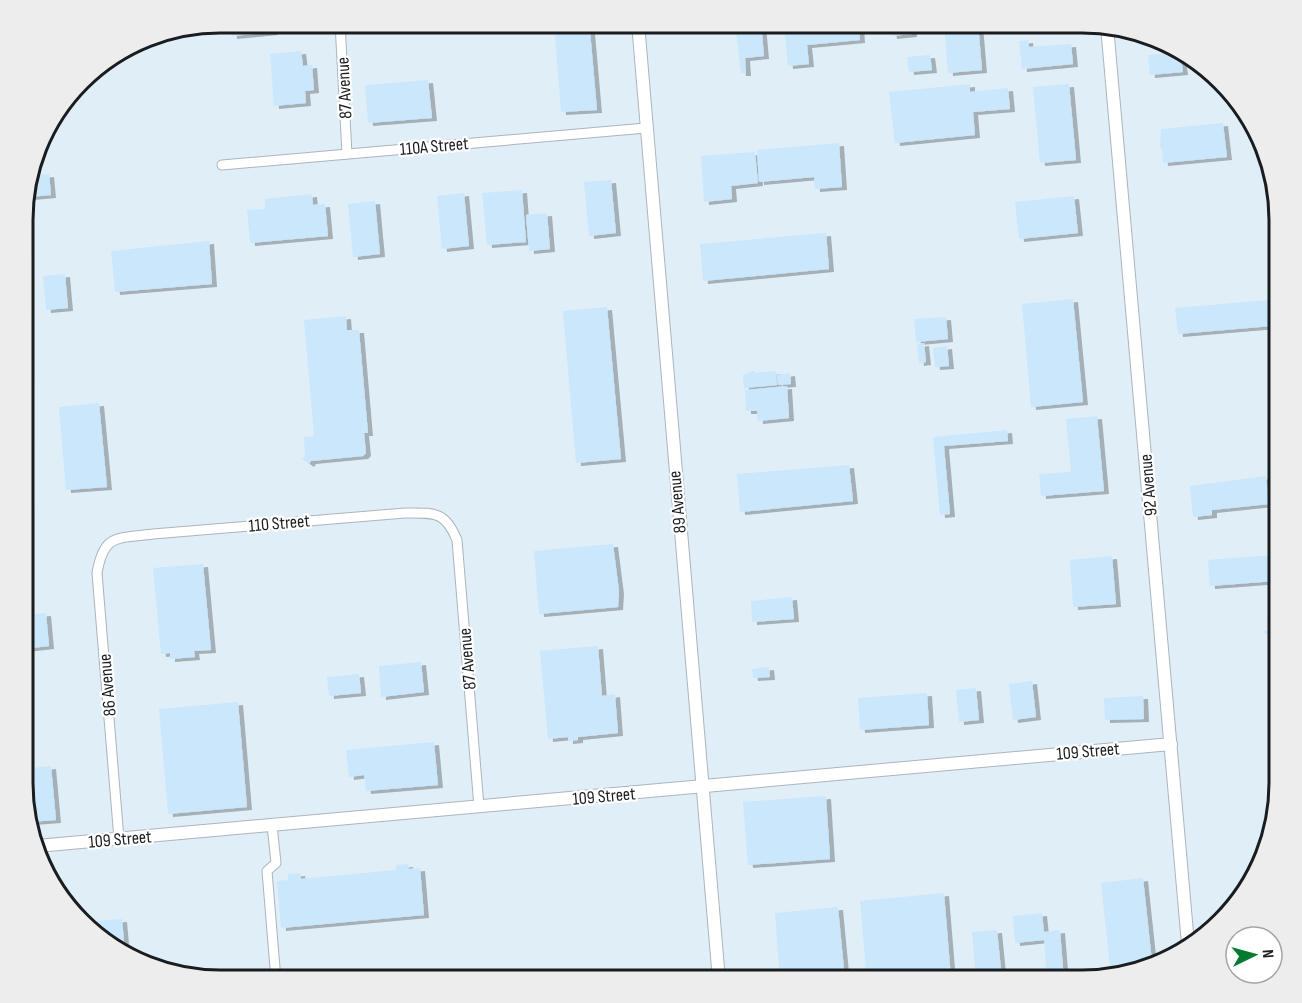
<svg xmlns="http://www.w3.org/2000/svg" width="1302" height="1003" viewBox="0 0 1302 1003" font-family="'Sofia Sans Condensed',sans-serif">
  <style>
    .built { fill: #e0eef8 }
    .building { fill: #cae7fc; filter: url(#shadow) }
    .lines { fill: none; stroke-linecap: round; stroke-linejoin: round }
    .street-casing { stroke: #abb5bc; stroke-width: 11 }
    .secondary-casing { stroke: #abb5bc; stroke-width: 14 }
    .street { stroke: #fff; stroke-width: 9 }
    .secondary { stroke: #fff; stroke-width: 12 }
    .labels { text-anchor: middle; stroke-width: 4.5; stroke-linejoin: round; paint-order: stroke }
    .street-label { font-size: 18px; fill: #1a1d20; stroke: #fff }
    .rim { fill: none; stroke: #1a1d20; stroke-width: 3 }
  </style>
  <defs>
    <filter id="shadow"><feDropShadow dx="5" dy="3" stdDeviation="0" flood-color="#0004"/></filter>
  </defs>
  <rect width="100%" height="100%" fill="#f3f9fe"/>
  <!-- built -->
  <path class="built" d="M 220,23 L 1094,23 L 1157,37 L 1212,72 L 1264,144 L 1279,220 L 1279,796 L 1264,859 L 1230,913 L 1158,965 L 1082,980 L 208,980 L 144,965 L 90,931 L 43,870 L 23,796 L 24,194 L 49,122 L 90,71 L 156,33 Z"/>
  <!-- building -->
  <g class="building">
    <path d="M 231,23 L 273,23 L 273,32 L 232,36 Z"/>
    <path d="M 735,23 L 761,23 L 764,56 L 745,58 L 746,73 L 741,73 Z"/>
    <path d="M 859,23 L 860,40 L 807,45 L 809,64 L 788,66 L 784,24 Z"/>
    <path d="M 890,23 L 911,23 L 912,34 L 892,36 Z"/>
    <path d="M 944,23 L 978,23 L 982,70 L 948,73 Z"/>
    <path d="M 590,31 L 597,110 L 561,112 L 555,35 Z"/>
    <path d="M 1028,40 L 1029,47 L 1071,44 L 1073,64 L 1022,69 L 1019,41 Z"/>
    <path d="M 301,51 L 303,66 L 312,65 L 314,90 L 305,91 L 306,103 L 274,106 L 270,54 Z"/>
    <path d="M 1180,52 L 1183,72 L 1150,75 L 1148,55 Z"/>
    <path d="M 930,55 L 932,70 L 909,72 L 907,57 Z"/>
    <path d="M 428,80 L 432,118 L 368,123 L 365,85 Z"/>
    <path d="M 970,84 L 970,92 L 1008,88 L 1010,109 L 973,112 L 975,135 L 895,143 L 889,92 Z"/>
    <path d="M 1069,84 L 1076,160 L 1040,163 L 1033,87 Z"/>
    <path d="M 1223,123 L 1227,157 L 1163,163 L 1162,148 L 1160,148 L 1161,129 Z"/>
    <path d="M 839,143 L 842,187 L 815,189 L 814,177 L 759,182 L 757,150 Z"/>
    <path d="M 755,152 L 758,183 L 731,186 L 732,199 L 704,202 L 701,156 Z"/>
    <path d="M 49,174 L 51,195 L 29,197 L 28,183 L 30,176 Z"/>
    <path d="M 611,180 L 616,233 L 589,236 L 584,182 Z"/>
    <path d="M 522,190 L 526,242 L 487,245 L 482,193 Z"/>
    <path d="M 464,193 L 469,246 L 442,249 L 437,196 Z"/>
    <path d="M 312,194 L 313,205 L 325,204 L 328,236 L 250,243 L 247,210 L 265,209 L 265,199 Z"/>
    <path d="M 1074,196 L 1078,233 L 1019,239 L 1015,202 Z"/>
    <path d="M 375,201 L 380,254 L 353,257 L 348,204 Z"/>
    <path d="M 547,213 L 550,249 L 529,251 L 526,215 Z"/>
    <path d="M 826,233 L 829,269 L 703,281 L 700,244 Z"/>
    <path d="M 209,241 L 212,284 L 115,292 L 111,251 Z"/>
    <path d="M 65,274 L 68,308 L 46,310 L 43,276 Z"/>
    <path d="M 1073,299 L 1083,402 L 1031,407 L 1022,304 Z"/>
    <path d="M 1270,300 L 1272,326 L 1178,334 L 1175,308 Z"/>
    <path d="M 607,307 L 621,459 L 576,463 L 563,311 Z"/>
    <path d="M 346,316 L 347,330 L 359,330 L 368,433 L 364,433 L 366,453 L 363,456 L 311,461 L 309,464 L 302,459 L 305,456 L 304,437 L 314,436 L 304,320 Z"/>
    <path d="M 946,317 L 948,339 L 916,342 L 914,319 Z"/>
    <path d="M 924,343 L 926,362 L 919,363 L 917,344 Z"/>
    <path d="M 947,346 L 949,366 L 935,367 L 933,348 Z"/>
    <path d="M 755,370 L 755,373 L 776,371 L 777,385 L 744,388 L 743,375 Z"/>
    <path d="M 790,373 L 791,384 L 778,385 L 777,375 Z"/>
    <path d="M 787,386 L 789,418 L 758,421 L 757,411 L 746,411 L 745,390 Z"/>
    <path d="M 99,403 L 107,487 L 66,490 L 59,407 Z"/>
    <path d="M 1097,416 L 1104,491 L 1041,496 L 1039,474 L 1071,472 L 1066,419 Z"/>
    <path d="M 1007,430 L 1008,441 L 944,446 L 950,514 L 940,515 L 933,437 Z"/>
    <path d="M 849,465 L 853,501 L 740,512 L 737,474 Z"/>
    <path d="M 1266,476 L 1269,504 L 1212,510 L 1212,515 L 1193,517 L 1190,486 Z"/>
    <path d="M 613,544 L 619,591 L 618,607 L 539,614 L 534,551 Z"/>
    <path d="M 1272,555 L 1274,581 L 1210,586 L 1208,560 Z"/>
    <path d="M 1112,556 L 1116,604 L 1073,607 L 1070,560 Z"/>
    <path d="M 203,564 L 211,650 L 194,651 L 195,657 L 170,659 L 170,653 L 161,654 L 153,568 Z"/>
    <path d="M 792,597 L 794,619 L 752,622 L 751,601 Z"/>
    <path d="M 46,613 L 49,646 L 23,649 L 23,615 Z"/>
    <path d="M 1279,619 L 1279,694 L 1274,694 L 1272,675 L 1270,675 L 1272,673 L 1268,634 L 1265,634 L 1264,631 L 1268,630 L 1267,620 Z"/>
    <path d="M 598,646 L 602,696 L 615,694 L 618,733 L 578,737 L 578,740 L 568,741 L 568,737 L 548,739 L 540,651 Z"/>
    <path d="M 421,662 L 424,692 L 381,697 L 379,666 Z"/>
    <path d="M 769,667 L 770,677 L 753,678 L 752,669 Z"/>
    <path d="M 359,674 L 361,693 L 329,696 L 327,677 Z"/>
    <path d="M 1032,681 L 1036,717 L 1013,720 L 1009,684 Z"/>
    <path d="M 976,688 L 979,720 L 959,722 L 956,690 Z"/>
    <path d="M 927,693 L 929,725 L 860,730 L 858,698 Z"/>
    <path d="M 1143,696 L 1144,719 L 1105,720 L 1104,698 Z"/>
    <path d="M 238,702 L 247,807 L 168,814 L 159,709 Z"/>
    <path d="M 434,742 L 438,785 L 366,791 L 364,775 L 349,777 L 346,750 Z"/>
    <path d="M 51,766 L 56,820 L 30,822 L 23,796 L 23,769 Z"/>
    <path d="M 826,796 L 830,859 L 748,865 L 743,802 Z"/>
    <path d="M 408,864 L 409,869 L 420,868 L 424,915 L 281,928 L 277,881 L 288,880 L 288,874 L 300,873 L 301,879 L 396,870 L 396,865 Z"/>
    <path d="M 1143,878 L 1152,962 L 1110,967 L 1101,883 Z"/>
    <path d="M 944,893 L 951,978 L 867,980 L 860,901 Z"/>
    <path d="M 838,907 L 845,980 L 780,980 L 775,913 Z"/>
    <path d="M 1042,913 L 1044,932 L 1060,930 L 1064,980 L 1047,980 L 1044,940 L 1015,943 L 1013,916 Z"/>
    <path d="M 122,919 L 125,953 L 90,931 L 83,922 Z"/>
    <path d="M 997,930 L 1002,980 L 976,980 L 972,932 Z"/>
  </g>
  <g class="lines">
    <defs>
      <g id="street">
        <path d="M 340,23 L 347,154"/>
        <path d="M 222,165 L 646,128"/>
        <path d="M 272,825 L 276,863 L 267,871 L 276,980"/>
        <path d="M 119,839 L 97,573 C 104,533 117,539 153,534 L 405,513 C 435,513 445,511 457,540 L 479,807"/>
      </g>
      <g id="secondary">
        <path d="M 638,23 L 719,980"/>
        <path d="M 1107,26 L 1188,944"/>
        <path d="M 37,846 L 1171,744"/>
      </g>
    </defs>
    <!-- street casing -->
    <use href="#street" class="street-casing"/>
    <!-- secondary casing -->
    <use href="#secondary" class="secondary-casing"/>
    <!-- street -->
    <use href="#street" class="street"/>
    <!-- secondary -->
    <use href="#secondary" class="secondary"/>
  </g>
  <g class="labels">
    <!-- street labels -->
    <g class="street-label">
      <text transform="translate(344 88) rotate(-93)" y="6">87 Avenue</text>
      <text transform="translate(434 146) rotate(-5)" y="6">110A Street</text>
      <text transform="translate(1148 485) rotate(-95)" y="6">92 Avenue</text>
      <text transform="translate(677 502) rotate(-95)" y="6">89 Avenue</text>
      <text transform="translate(279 523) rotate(-5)" y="6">110 Street</text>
      <text transform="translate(467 659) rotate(-95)" y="6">87 Avenue</text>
      <text transform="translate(107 685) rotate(-95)" y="6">86 Avenue</text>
      <text transform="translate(1088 751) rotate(-5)" y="6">109 Street</text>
      <text transform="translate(604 796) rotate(-5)" y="6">109 Street</text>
      <text transform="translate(120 839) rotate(-5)" y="6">109 Street</text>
    </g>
  </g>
  <!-- crop -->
  <path d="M0 0H1302V1003H0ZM220 33H1082A187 187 0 0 1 1269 220V783A187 187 0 0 1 1082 970H220A187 187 0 0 1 33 783V220A187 187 0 0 1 220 33Z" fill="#ededed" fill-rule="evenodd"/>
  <path class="rim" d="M220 33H1082A187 187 0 0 1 1269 220V783A187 187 0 0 1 1082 970H220A187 187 0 0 1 33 783V220A187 187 0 0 1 220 33Z"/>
  <!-- north arrow -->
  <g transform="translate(1254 955) rotate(85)"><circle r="28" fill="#ffffff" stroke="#a3a5a6" stroke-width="1.5"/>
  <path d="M0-4.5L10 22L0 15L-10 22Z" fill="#057a31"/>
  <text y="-9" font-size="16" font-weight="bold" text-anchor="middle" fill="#1a1d20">N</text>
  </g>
</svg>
